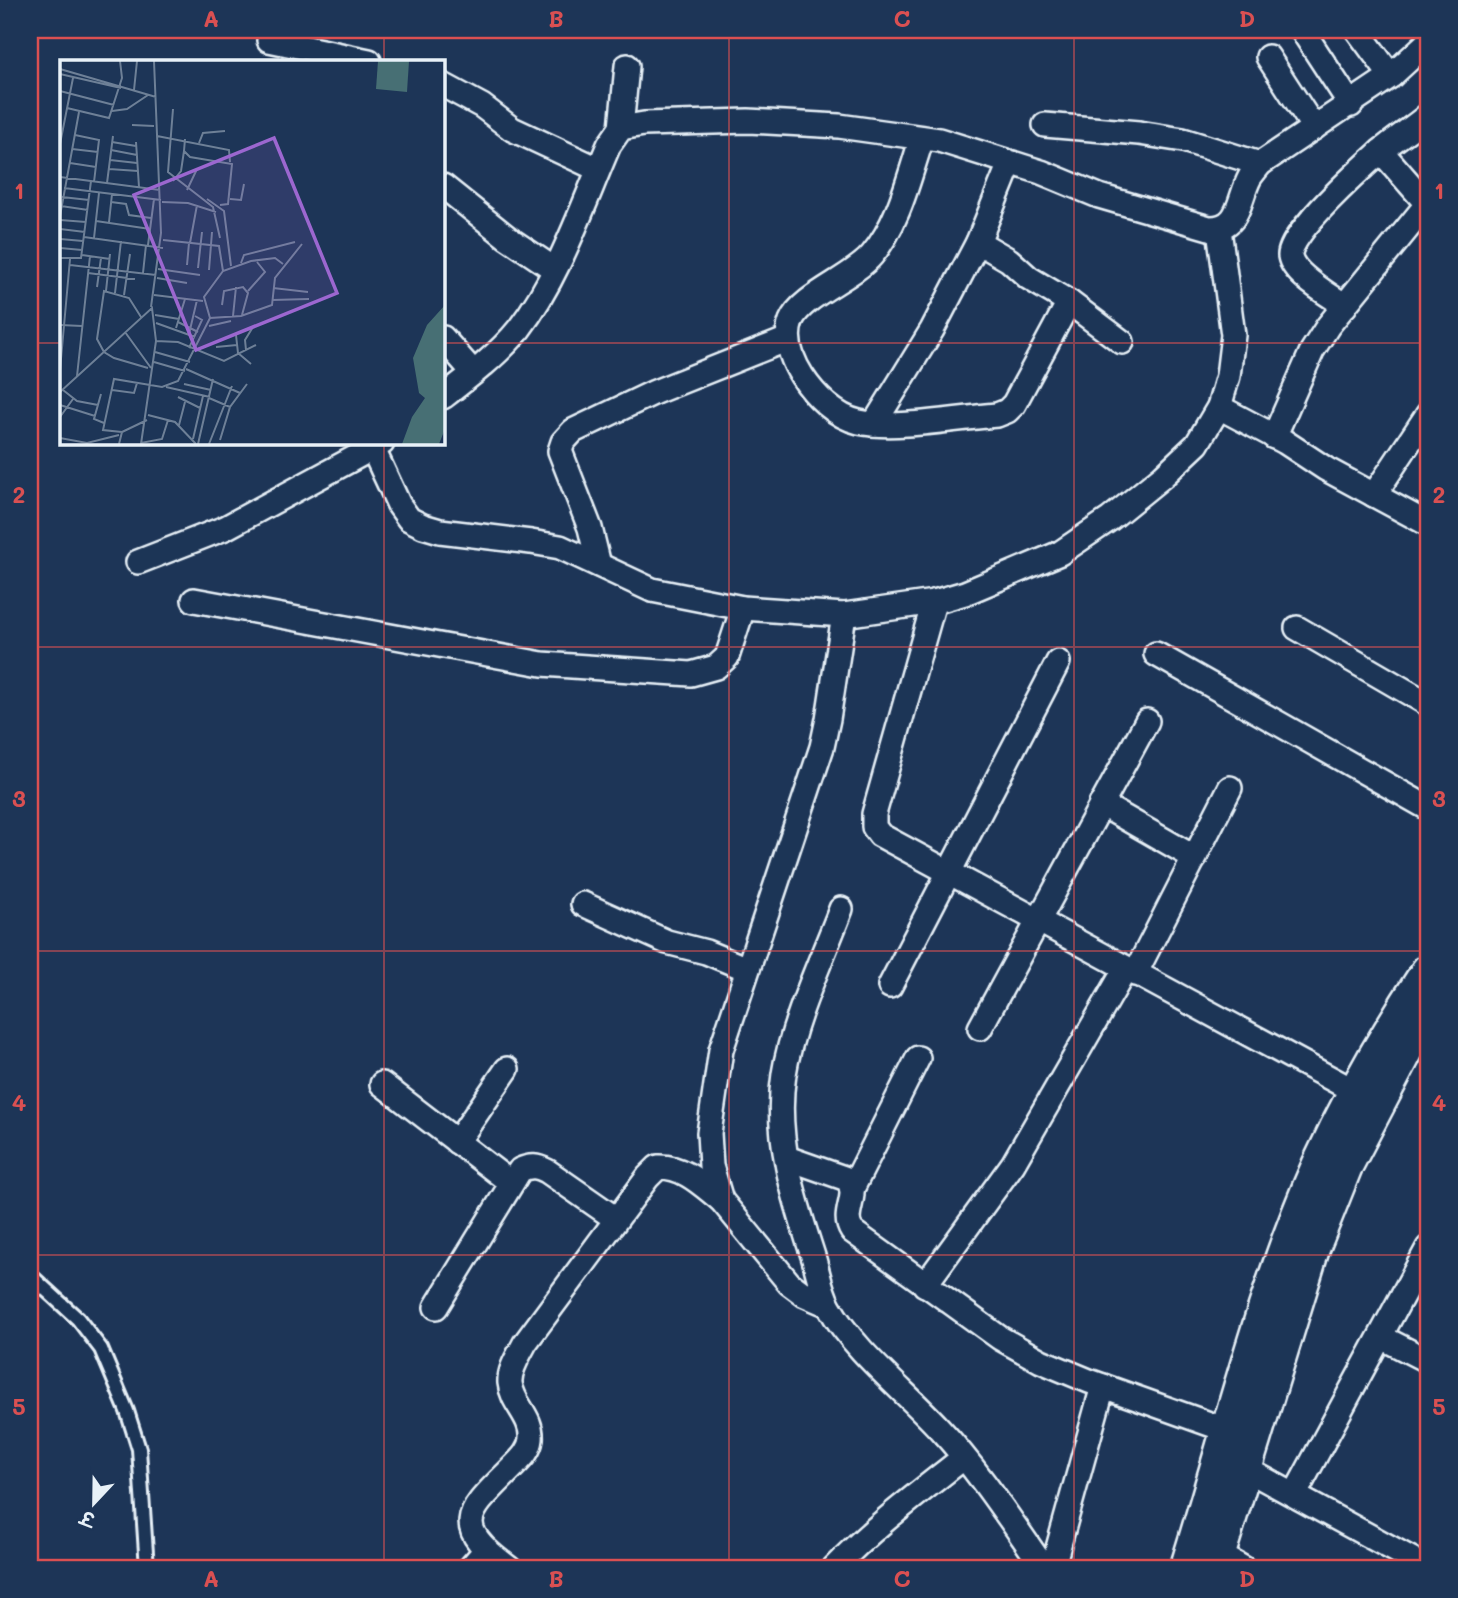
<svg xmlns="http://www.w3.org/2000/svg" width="1458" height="1598" viewBox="0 0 1458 1598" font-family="Mali,'Playpen Sans Deva',sans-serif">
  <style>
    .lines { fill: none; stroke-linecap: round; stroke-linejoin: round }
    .lane-casing { stroke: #e8f1f8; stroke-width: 18 }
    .street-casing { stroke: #e8f1f8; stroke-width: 28 }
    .secondary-casing { stroke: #e8f1f8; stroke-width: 38 }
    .lane { stroke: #1d3557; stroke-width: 12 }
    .street { stroke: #1d3557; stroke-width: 23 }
    .secondary { stroke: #1d3557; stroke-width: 33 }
    .grid { fill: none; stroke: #da5052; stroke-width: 2; stroke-opacity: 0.55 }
    .inset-road { fill: none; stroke: #6e8097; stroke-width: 2 }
    .view { fill: #9c67d0; fill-opacity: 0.15; stroke: #9c67d0; stroke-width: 3.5 }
    .inset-edge { fill: none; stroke: #e8f1f8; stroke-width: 3.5 }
    .neatline { fill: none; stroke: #da5052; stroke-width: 2.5 }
    .grid-label { font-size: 23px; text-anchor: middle; font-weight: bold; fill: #da5052 }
  </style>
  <rect width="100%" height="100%" fill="#1d3557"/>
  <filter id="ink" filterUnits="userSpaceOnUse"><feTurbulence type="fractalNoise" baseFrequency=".0143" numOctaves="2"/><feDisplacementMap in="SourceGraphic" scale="14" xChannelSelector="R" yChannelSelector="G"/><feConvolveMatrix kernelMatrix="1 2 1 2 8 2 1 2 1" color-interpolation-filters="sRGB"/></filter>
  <g filter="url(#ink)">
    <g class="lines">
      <defs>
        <path id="lane" d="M 30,1275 L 78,1319 L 101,1349 L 127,1411 L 139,1449 L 147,1568"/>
        <g id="street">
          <path d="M 1302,30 L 1351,105"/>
          <path d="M 1357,30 L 1391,76"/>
          <path d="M 269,40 L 369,61"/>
          <path d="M 1268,57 L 1314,128"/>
          <path d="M 443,85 L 482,106 L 512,129 L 598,169"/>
          <path d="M 1045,125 L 1139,133 L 1183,140 L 1260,164"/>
          <path d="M 621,128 L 627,66"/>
          <path d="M 922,138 C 909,177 899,223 872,255 C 853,278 801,296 791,321 C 784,340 792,360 802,376 C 815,396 836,417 859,422 C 894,430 959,418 997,415 L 1007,411 L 1014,404 L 1069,302"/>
          <path d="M 1381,151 L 1428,205"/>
          <path d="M 443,186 L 508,238 L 554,269"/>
          <path d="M 978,242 L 1009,260 L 1029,278 L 1069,302 L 1122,342"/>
          <path d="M 1345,306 C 1330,295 1293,275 1290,256 C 1287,235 1363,167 1381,151 C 1396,138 1413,128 1428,115"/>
          <path d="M 443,338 L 473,372"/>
          <path d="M 443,397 C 469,377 499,354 519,329 C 559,277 583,205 609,145 L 621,128 L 644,124 L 748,121 L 839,126 L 939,140 L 1041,172 L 1099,196 L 1209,228 C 1241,229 1238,199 1250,177 C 1253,173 1257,168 1260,164 L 1391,76 L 1428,42"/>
          <path d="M 1219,407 L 1285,442 L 1326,469 L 1428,524"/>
          <path d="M 874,424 L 932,330 L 978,242 L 1010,163"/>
          <path d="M 1274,437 L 1312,351 L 1328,326 L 1428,203"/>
          <path d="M 373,449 L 399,505 L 409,519 L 423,526 L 440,531 L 531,542 L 560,547 L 652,590 L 743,608 L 844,615 L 934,602 L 965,593 L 1060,553 L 1110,519 L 1163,476 L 1197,444 L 1219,407 L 1228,376 L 1233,335 L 1219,229"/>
          <path d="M 1374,495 L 1428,414"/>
          <path d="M 138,562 L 225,528 L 382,443"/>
          <path d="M 599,565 L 590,528 L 560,451 L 563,442 L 573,431 L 655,392 L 788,339"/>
          <path d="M 194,600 L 542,664 L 691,674 L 716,667 L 727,657 L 743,608"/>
          <path d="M 934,602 L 874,814 L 874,827 L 880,835 L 1356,1092"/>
          <path d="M 1297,628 L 1428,704"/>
          <path d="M 1156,654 L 1428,808"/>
          <path d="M 1101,804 L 1195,858"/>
          <path d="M 583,904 L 667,942 L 706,952 L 747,969"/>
          <path d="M 841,909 C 822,959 792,1022 784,1074 C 774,1136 794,1198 813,1256 C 818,1272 821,1292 829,1306 C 853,1350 905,1391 939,1428 C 979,1471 1011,1521 1044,1568"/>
          <path d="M 1135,974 L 1230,788"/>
          <path d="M 890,986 L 1058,662"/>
          <path d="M 980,1028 L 1147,721"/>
          <path d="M 382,1084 L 511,1183"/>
          <path d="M 457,1142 L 507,1069"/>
          <path d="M 787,1158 L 847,1179 C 861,1196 840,1213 852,1231 L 1000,1338 L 1041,1361 L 1089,1381 L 1229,1431"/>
          <path d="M 853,1187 L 918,1058"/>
          <path d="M 925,1285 L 1013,1164 L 1125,970"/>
          <path d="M 828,1305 L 805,1295 L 789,1283 L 721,1200 L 711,1166 L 709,1133 L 721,1050 L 822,747 L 828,719 L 844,615"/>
          <path d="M 436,1307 L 520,1170 C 531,1165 537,1166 547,1171 L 616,1219"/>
          <path d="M 1381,1337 L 1428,1361"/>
          <path d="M 1233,1462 L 1428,1568"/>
          <path d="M 1295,1494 L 1428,1248"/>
          <path d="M 1206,1547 L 1243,1568"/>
          <path d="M 1053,1566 L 1103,1386"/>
          <path d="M 470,1568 L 485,1551"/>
          <path d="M 509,1568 C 447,1523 470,1511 514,1466 C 522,1458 530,1450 531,1439 C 533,1417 512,1404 510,1383 C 509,1369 519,1355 525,1343 L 648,1177 L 658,1167 C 684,1166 702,1185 721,1200"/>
          <path d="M 834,1568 C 873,1527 919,1493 963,1458"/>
        </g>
        <g id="secondary">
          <path d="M 1187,1568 C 1229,1434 1262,1294 1319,1165 C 1350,1097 1387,1033 1428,971"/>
          <path d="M 1214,1568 L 1313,1247 L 1345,1167 L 1410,1043 L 1428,1017"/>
        </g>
      </defs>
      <!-- lane casing -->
      <use href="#lane" class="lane-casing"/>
      <!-- street casing -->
      <use href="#street" class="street-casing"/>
      <!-- secondary casing -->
      <use href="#secondary" class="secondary-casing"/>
      <!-- lane -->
      <use href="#lane" class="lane"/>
      <!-- street -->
      <use href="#street" class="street"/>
      <!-- secondary -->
      <use href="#secondary" class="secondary"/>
    </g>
  </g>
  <!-- grid -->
  <path class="grid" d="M 384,30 L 384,61M 729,30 L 729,1568M 1074,30 L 1074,1568M 30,343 L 61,343M 443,343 L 1428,343M 384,443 L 384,1568M 30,647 L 1428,647M 30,951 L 1428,951M 30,1255 L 1428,1255"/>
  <!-- overview -->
  <g transform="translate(60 60)">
    <rect width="385" height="385" fill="#1d3557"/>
    <path d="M 385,245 L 385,369 L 379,384 L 342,384 L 352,357 L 365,338 L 359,333 L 353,298 L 367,265 Z" fill="#476f74"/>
    <path d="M 318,1 L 349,1 L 347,32 L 316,29 Z" fill="#476f74"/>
    <path class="inset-road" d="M 0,9 L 96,37M 0,14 L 61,28M 74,30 L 77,1M 0,31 L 54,45M 7,48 L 49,58 L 62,18 L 60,1M 113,49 L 108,112 L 153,147 L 160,178M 52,51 L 67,49 L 88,35M 72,65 L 94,66M 15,75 L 39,80 L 34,122M 97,76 L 169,90 L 170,102M 125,79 L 124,91 L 130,97 L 172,104 L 168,144 L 160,145M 52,82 L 76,86M 76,82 L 79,127M 139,83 L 143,73 L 165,71M 0,84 L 13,18M 12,89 L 38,92M 51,90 L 77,95M 50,100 L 77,103M 10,103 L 36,107M 49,109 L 78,111M 0,117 L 100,130M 113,121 L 121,111 L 124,91M 47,123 L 53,76M 4,128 L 101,140M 127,130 L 137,109M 2,137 L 29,140M 147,139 L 164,151 L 171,206M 170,139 L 181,140 L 184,124M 51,142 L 66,144 L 69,155 L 91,158M 102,142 L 128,143 L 156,152M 1,146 L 28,150M 0,156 L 19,52M 0,160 L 26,162M 36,161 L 90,169M 49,162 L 52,134M 0,169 L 25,172M 24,177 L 103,188M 34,178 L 39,133M 0,179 L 23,181M 103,180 L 159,186 L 163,211M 130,183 L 137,145M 88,185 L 94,139M 0,188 L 22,190M 22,195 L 50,199M 0,198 L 21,198 L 31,121M 181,203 L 184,195 L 235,182M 10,205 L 96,215M 127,205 L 129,183M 138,208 L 142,172M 98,209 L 140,215M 149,210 L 152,172M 28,213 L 75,219M 83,213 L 86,185M 97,218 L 127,223M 37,227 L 41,198M 213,228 L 248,232M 46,231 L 50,194M 188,231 L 205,212 L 197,202M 55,233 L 61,181M 64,235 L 70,194M 94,235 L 143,241M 212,240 L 249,239M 162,245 L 164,231 L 183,227 L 188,233 L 182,255M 91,247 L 101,173 L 94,1M 95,255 L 119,259M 173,256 L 176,227M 81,257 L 69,238 L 44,231 L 37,279 L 44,292 L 54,298 L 88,308M 150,258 L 144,237 L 163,211 L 191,201 L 215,198 L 223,204M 118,262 L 138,272M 96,263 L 135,277M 0,265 L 22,266M 149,266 L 171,261M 116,268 L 125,239M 65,272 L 91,308M 129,274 L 137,240M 176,275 L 178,293 L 191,304M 96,281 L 118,282 L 164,301 L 196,285M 156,287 L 177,285M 129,288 L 142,260 L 135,256M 186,290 L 185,280 L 193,267M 95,292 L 130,302M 94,302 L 125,311M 126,309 L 180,333M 0,310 L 10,199M 17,316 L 30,196M 124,324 L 151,330M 106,327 L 150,337M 3,330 L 17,341 L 38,345M 52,330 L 74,333 L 77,323M 0,332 L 92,248 L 96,281 L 81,384M 41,334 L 34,359 L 44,363M 118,337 L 140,348M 149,338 L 170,347M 0,345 L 35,356M 88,355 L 115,362 L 136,384M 0,357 L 13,339M 119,365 L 125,342M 62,372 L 43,370 L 54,319 L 102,327 L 118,321 L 150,258 L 181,256 L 212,245 L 215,218 L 242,184M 0,378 L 27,383 L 59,375M 133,379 L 143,336M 160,380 L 170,347 L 187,324M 81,383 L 102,379 L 108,360M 59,384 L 62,372 L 87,360M 138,384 L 153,319M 149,384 L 172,326"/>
    <path class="view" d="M 214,78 L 277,233 L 136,290 L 74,135 Z"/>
    <rect width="385" height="385" class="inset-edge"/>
  </g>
  <!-- margin -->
  <rect width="1458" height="1598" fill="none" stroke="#1d3557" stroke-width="77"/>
  <!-- north arrow -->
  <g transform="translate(94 1503) rotate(202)" stroke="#1d3557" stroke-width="5" paint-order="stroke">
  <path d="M0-5L12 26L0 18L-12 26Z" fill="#e8f1f8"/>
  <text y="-10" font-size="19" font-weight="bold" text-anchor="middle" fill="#e8f1f8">उ</text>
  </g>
  <rect x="38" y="38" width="1382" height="1522" class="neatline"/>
  <g class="grid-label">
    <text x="211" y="27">A</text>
    <text x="556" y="27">B</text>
    <text x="902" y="27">C</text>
    <text x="1247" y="27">D</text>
    <text x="19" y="199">1</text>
    <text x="1439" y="199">1</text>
    <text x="19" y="503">2</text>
    <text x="1439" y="503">2</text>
    <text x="19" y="807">3</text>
    <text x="1439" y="807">3</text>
    <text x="19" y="1111">4</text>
    <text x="1439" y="1111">4</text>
    <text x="19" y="1415">5</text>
    <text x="1439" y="1415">5</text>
    <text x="211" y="1587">A</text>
    <text x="556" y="1587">B</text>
    <text x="902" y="1587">C</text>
    <text x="1247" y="1587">D</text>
  </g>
</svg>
